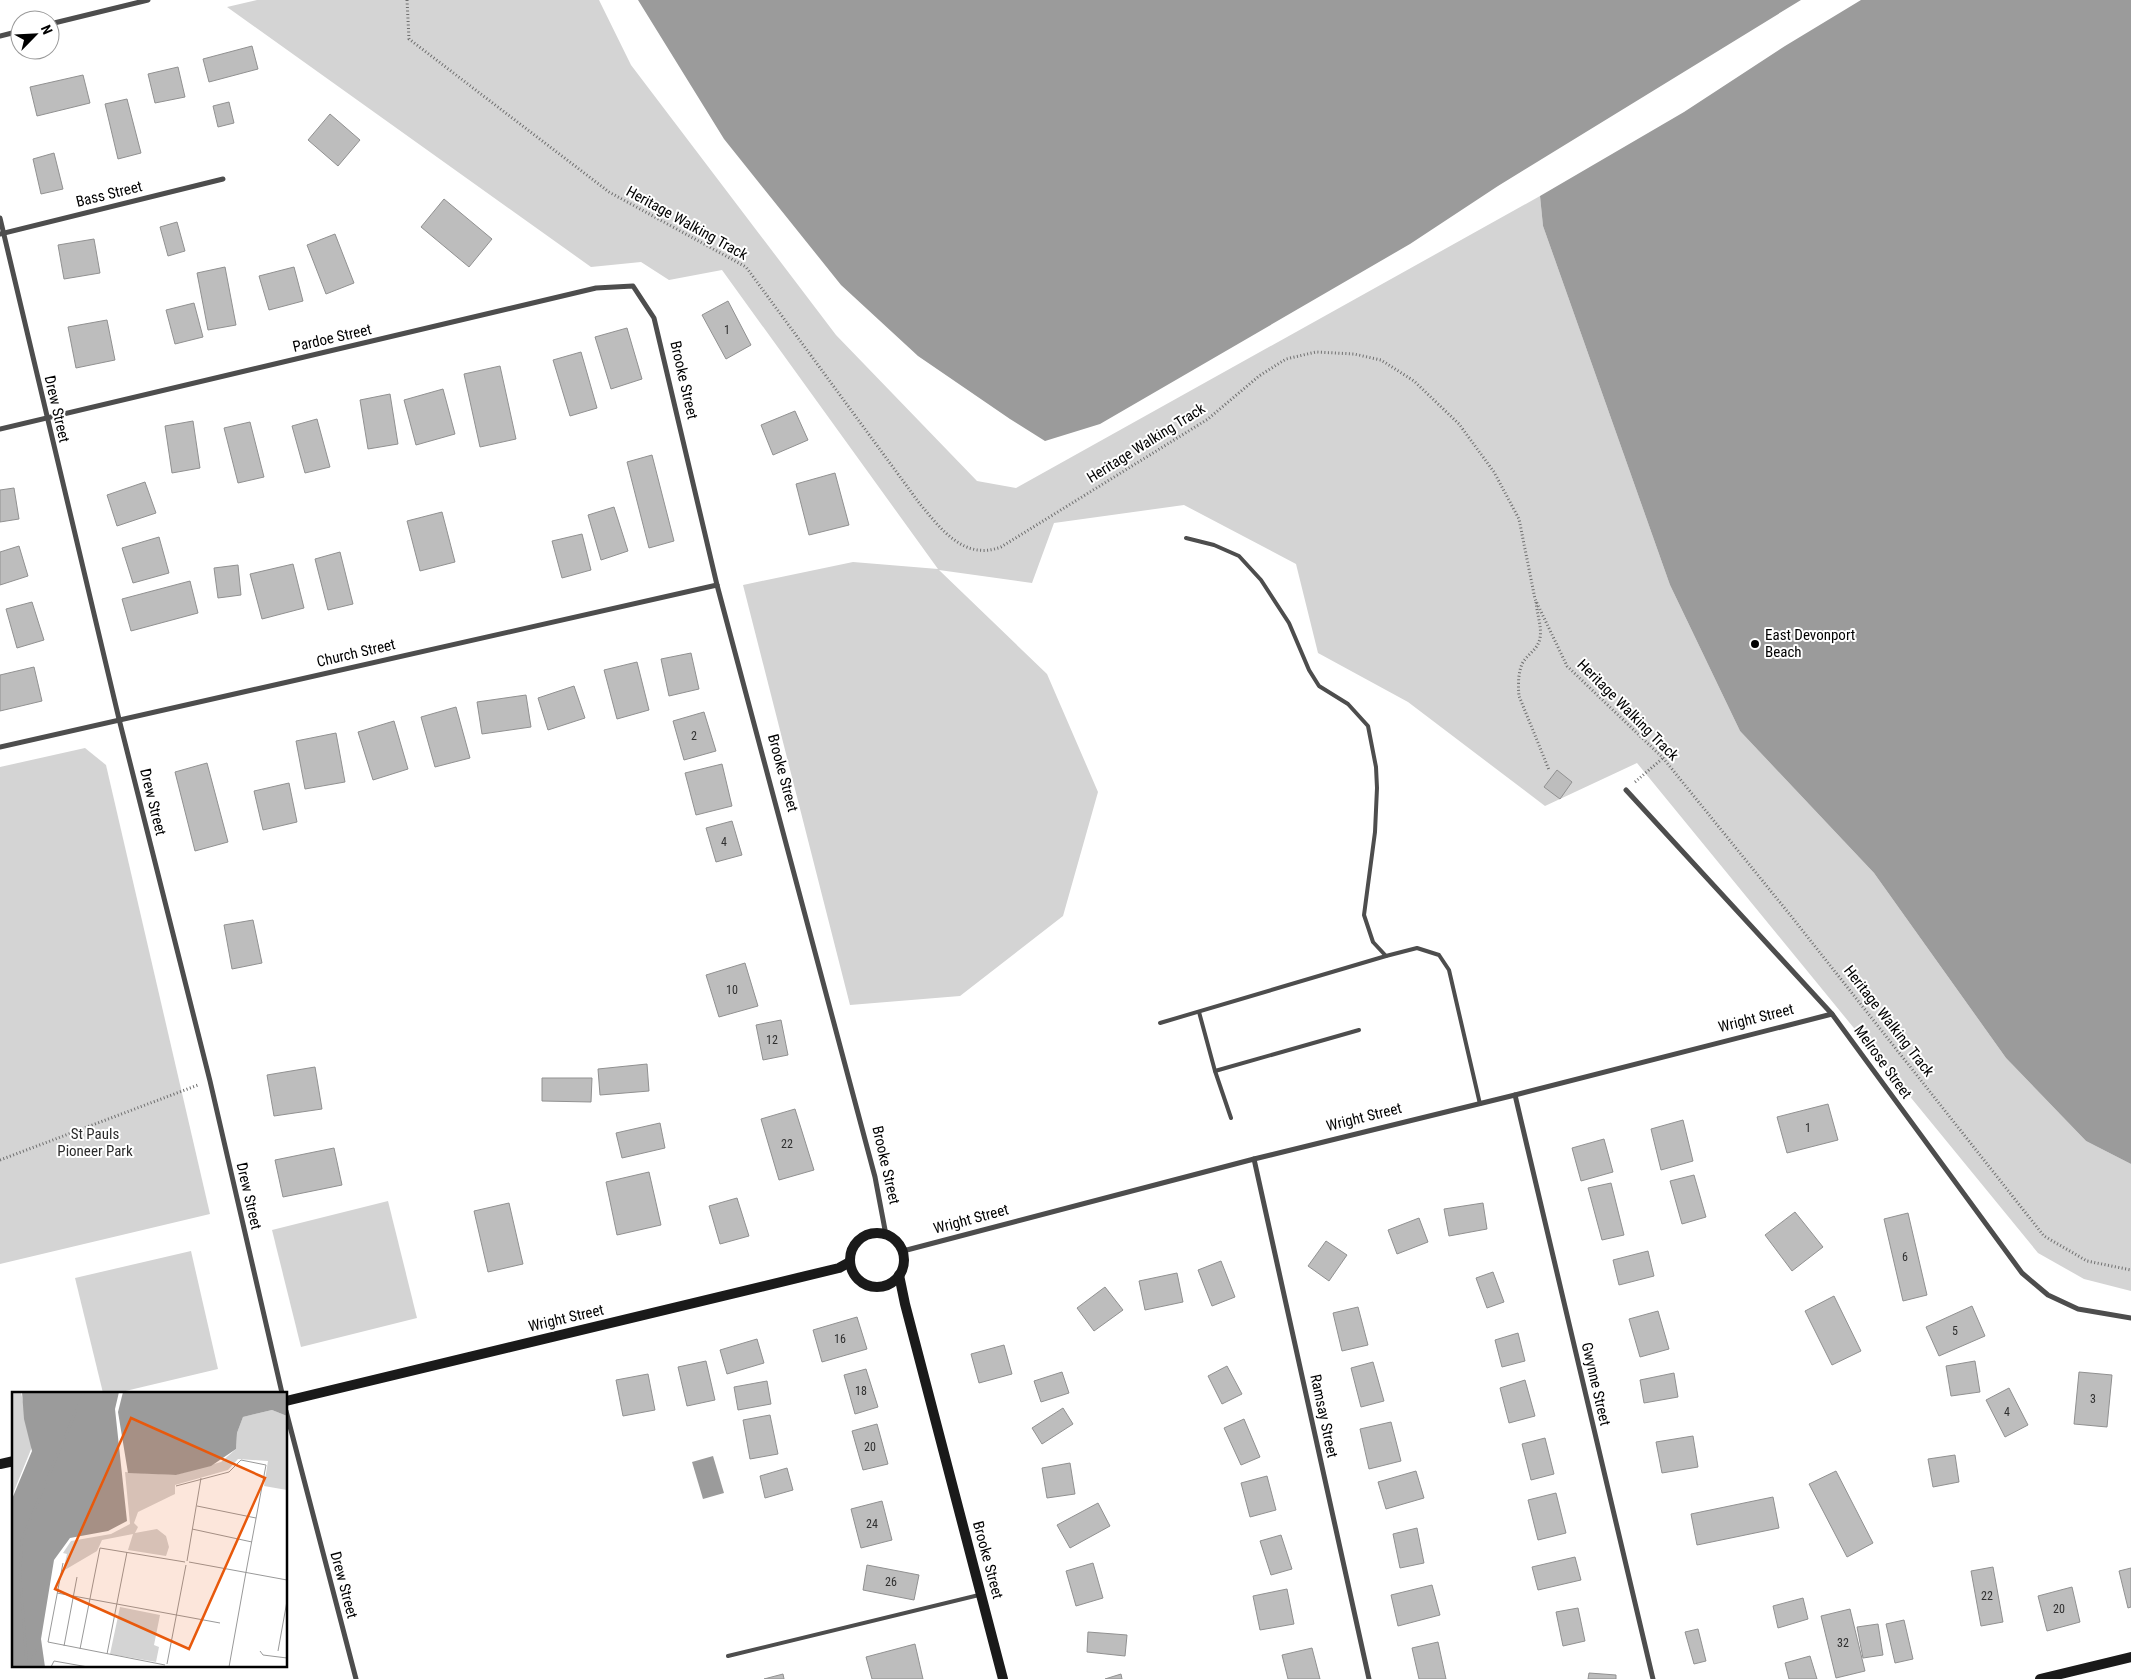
<svg xmlns="http://www.w3.org/2000/svg" width="2131" height="1679" viewBox="0 0 2131 1679" font-family="'Roboto Condensed',sans-serif">
  <style>
    .green { fill: #d4d4d4 }
    .water { fill: #9b9b9b }
    .building { fill: #bdbdbd; stroke: #919191 }
    .lines { fill: none; stroke-linecap: round; stroke-linejoin: round }
    .path { stroke: #6f6f6f; stroke-width: 3; stroke-dasharray: 1 2.5; stroke-linecap: butt }
    .lane { stroke: #4d4d4d; stroke-width: 4 }
    .street { stroke: #4d4d4d; stroke-width: 5 }
    .secondary { stroke: #1a1a1a; stroke-width: 10 }
    .poi-dot { fill: #000; stroke: #fff; stroke-width: 2 }
    .labels { text-anchor: middle; stroke-width: 4; stroke-linejoin: round; paint-order: stroke }
    .number-label { font-size: 12px; fill: #2f2f2f }
    .street-label { font-size: 15px; fill: #000; stroke: #fff }
    .poi-label { font-size: 15px; fill: #000; stroke: #fff; text-anchor: start }
    .park-label { font-size: 15px; fill: #2b2b2b; stroke: #fff }
    .inset-river { fill: none; stroke: #9b9b9b; stroke-width: 2.5 }
    .inset-road { fill: none; stroke: #999; stroke-width: 1 }
    .view { fill: #e8590c; fill-opacity: 0.15; stroke: #e8590c; stroke-width: 2.5 }
    .inset-edge { fill: none; stroke: #000; stroke-width: 2.5 }
  </style>
  <rect width="100%" height="100%" fill="#fff"/>
  <!-- green -->
  <g class="green">
    <path d="M 257,0 L 599,0 L 631,65 L 836,335 L 977,481 L 1016,488 L 1540,196 L 1543,226 L 1670,585 L 1740,731 L 1874,873 L 2006,1058 L 2086,1141 L 2131,1164 L 2131,1291 L 2084,1279 L 2038,1253 L 1637,763 L 1545,806 L 1408,702 L 1318,653 L 1296,564 L 1184,505 L 1054,523 L 1032,583 L 939,570 L 1047,674 L 1098,792 L 1063,916 L 960,996 L 850,1005 L 743,585 L 853,562 L 938,569 L 722,270 L 669,280 L 641,262 L 591,267 L 227,7 Z"/>
    <path d="M 85,748 L 106,765 L 210,1214 L 0,1264 L 0,767 Z"/>
    <path d="M 388,1201 L 417,1318 L 301,1347 L 272,1230 Z"/>
    <path d="M 191,1251 L 218,1369 L 117,1393 L 103,1393 L 75,1278 Z"/>
  </g>
  <!-- water -->
  <g class="water">
    <path d="M 638,0 L 1801,0 L 1498,186 L 1410,244 L 1100,424 L 1045,441 L 1010,419 L 918,356 L 841,285 L 724,139 Z"/>
    <path d="M 1861,0 L 2131,0 L 2131,1164 L 2086,1141 L 2006,1058 L 1874,873 L 1740,731 L 1670,585 L 1543,226 L 1540,196 L 1684,112 L 1785,46 Z"/>
    <path d="M 713,1456 L 724,1493 L 703,1499 L 692,1462 Z"/>
  </g>
  <!-- building -->
  <g class="building">
    <path d="M 252,46 L 258,69 L 209,82 L 203,59 Z"/>
    <path d="M 178,67 L 185,97 L 155,103 L 148,74 Z"/>
    <path d="M 83,75 L 90,103 L 37,116 L 30,87 Z"/>
    <path d="M 127,99 L 141,153 L 118,159 L 105,104 Z"/>
    <path d="M 229,102 L 234,123 L 218,127 L 213,106 Z"/>
    <path d="M 330,114 L 360,140 L 338,166 L 308,140 Z"/>
    <path d="M 54,153 L 63,189 L 41,194 L 33,159 Z"/>
    <path d="M 444,199 L 492,239 L 469,267 L 421,227 Z"/>
    <path d="M 177,222 L 185,251 L 168,256 L 160,227 Z"/>
    <path d="M 335,234 L 354,283 L 326,294 L 307,245 Z"/>
    <path d="M 94,239 L 100,273 L 64,279 L 58,245 Z"/>
    <path d="M 225,267 L 236,325 L 208,330 L 197,273 Z"/>
    <path d="M 294,267 L 303,301 L 269,310 L 259,276 Z"/>
    <path d="M 728,301 L 751,345 L 726,359 L 702,315 Z"/>
    <path d="M 194,303 L 203,337 L 175,344 L 166,310 Z"/>
    <path d="M 107,320 L 115,360 L 76,368 L 68,327 Z"/>
    <path d="M 627,328 L 642,379 L 611,389 L 595,337 Z"/>
    <path d="M 581,352 L 597,408 L 570,416 L 553,360 Z"/>
    <path d="M 500,366 L 516,439 L 480,447 L 464,374 Z"/>
    <path d="M 443,389 L 455,434 L 416,445 L 404,400 Z"/>
    <path d="M 390,394 L 398,444 L 368,449 L 360,400 Z"/>
    <path d="M 795,411 L 808,440 L 773,455 L 761,425 Z"/>
    <path d="M 317,419 L 330,467 L 305,473 L 292,426 Z"/>
    <path d="M 193,421 L 200,468 L 172,473 L 165,426 Z"/>
    <path d="M 250,422 L 264,477 L 238,483 L 224,428 Z"/>
    <path d="M 652,455 L 674,541 L 649,548 L 627,462 Z"/>
    <path d="M 835,473 L 849,525 L 809,535 L 796,484 Z"/>
    <path d="M 145,482 L 156,513 L 117,526 L 107,495 Z"/>
    <path d="M 14,488 L 19,519 L 0,522 L 0,490 Z"/>
    <path d="M 614,507 L 628,551 L 601,560 L 588,515 Z"/>
    <path d="M 442,512 L 455,562 L 420,571 L 407,521 Z"/>
    <path d="M 582,534 L 591,570 L 562,578 L 552,541 Z"/>
    <path d="M 159,537 L 169,573 L 133,583 L 122,548 Z"/>
    <path d="M 19,546 L 28,576 L 0,585 L 0,552 Z"/>
    <path d="M 340,552 L 353,604 L 328,610 L 315,559 Z"/>
    <path d="M 293,564 L 304,608 L 262,619 L 250,574 Z"/>
    <path d="M 238,565 L 241,595 L 218,598 L 214,568 Z"/>
    <path d="M 190,581 L 198,613 L 131,631 L 122,599 Z"/>
    <path d="M 32,602 L 44,640 L 17,648 L 6,609 Z"/>
    <path d="M 691,653 L 699,689 L 669,696 L 661,659 Z"/>
    <path d="M 637,662 L 649,710 L 617,719 L 604,670 Z"/>
    <path d="M 34,667 L 42,701 L 0,711 L 0,675 Z"/>
    <path d="M 574,686 L 585,718 L 548,730 L 538,698 Z"/>
    <path d="M 526,695 L 531,727 L 482,734 L 477,702 Z"/>
    <path d="M 456,707 L 470,758 L 435,767 L 421,717 Z"/>
    <path d="M 704,712 L 716,751 L 684,760 L 673,721 Z"/>
    <path d="M 394,721 L 408,769 L 373,780 L 358,732 Z"/>
    <path d="M 336,733 L 345,782 L 305,789 L 296,741 Z"/>
    <path d="M 207,763 L 228,842 L 195,851 L 175,772 Z"/>
    <path d="M 722,764 L 732,806 L 696,815 L 685,773 Z"/>
    <path d="M 1557,770 L 1572,782 L 1560,799 L 1544,787 Z"/>
    <path d="M 289,783 L 297,822 L 263,830 L 254,791 Z"/>
    <path d="M 732,821 L 742,855 L 716,862 L 706,828 Z"/>
    <path d="M 253,920 L 262,963 L 232,969 L 224,925 Z"/>
    <path d="M 745,963 L 758,1006 L 719,1017 L 706,975 Z"/>
    <path d="M 781,1020 L 788,1055 L 763,1060 L 756,1025 Z"/>
    <path d="M 647,1064 L 649,1091 L 600,1095 L 598,1069 Z"/>
    <path d="M 315,1067 L 322,1109 L 274,1116 L 267,1075 Z"/>
    <path d="M 542,1078 L 592,1078 L 591,1102 L 542,1101 Z"/>
    <path d="M 1828,1104 L 1838,1140 L 1787,1153 L 1777,1117 Z"/>
    <path d="M 795,1109 L 814,1170 L 779,1180 L 761,1119 Z"/>
    <path d="M 1683,1120 L 1693,1161 L 1661,1170 L 1651,1129 Z"/>
    <path d="M 660,1123 L 665,1148 L 622,1158 L 616,1133 Z"/>
    <path d="M 1604,1139 L 1613,1172 L 1581,1181 L 1572,1148 Z"/>
    <path d="M 334,1148 L 342,1185 L 283,1197 L 275,1160 Z"/>
    <path d="M 649,1172 L 661,1225 L 617,1235 L 606,1182 Z"/>
    <path d="M 1694,1175 L 1706,1217 L 1682,1224 L 1670,1181 Z"/>
    <path d="M 1611,1183 L 1624,1235 L 1602,1240 L 1588,1188 Z"/>
    <path d="M 737,1198 L 749,1236 L 720,1244 L 709,1206 Z"/>
    <path d="M 509,1203 L 523,1264 L 488,1272 L 474,1211 Z"/>
    <path d="M 1483,1203 L 1487,1229 L 1449,1236 L 1444,1209 Z"/>
    <path d="M 1795,1212 L 1823,1247 L 1792,1271 L 1765,1235 Z"/>
    <path d="M 1908,1213 L 1927,1295 L 1903,1301 L 1884,1219 Z"/>
    <path d="M 1419,1218 L 1428,1242 L 1397,1254 L 1388,1230 Z"/>
    <path d="M 1326,1241 L 1347,1255 L 1329,1281 L 1308,1266 Z"/>
    <path d="M 1648,1251 L 1654,1276 L 1619,1285 L 1613,1260 Z"/>
    <path d="M 1221,1261 L 1235,1297 L 1212,1306 L 1198,1270 Z"/>
    <path d="M 1493,1272 L 1504,1302 L 1487,1308 L 1476,1278 Z"/>
    <path d="M 1177,1273 L 1183,1302 L 1145,1310 L 1139,1281 Z"/>
    <path d="M 1105,1287 L 1123,1310 L 1094,1331 L 1077,1308 Z"/>
    <path d="M 1834,1296 L 1861,1351 L 1832,1365 L 1805,1311 Z"/>
    <path d="M 1972,1306 L 1985,1336 L 1939,1356 L 1926,1327 Z"/>
    <path d="M 1358,1307 L 1368,1345 L 1342,1351 L 1333,1313 Z"/>
    <path d="M 1658,1311 L 1669,1349 L 1640,1357 L 1629,1319 Z"/>
    <path d="M 857,1317 L 867,1349 L 822,1362 L 813,1330 Z"/>
    <path d="M 1518,1333 L 1525,1361 L 1502,1367 L 1495,1340 Z"/>
    <path d="M 757,1339 L 764,1363 L 727,1374 L 720,1350 Z"/>
    <path d="M 1004,1345 L 1012,1374 L 979,1383 L 971,1354 Z"/>
    <path d="M 706,1361 L 715,1400 L 687,1406 L 678,1367 Z"/>
    <path d="M 1975,1361 L 1980,1392 L 1951,1396 L 1946,1366 Z"/>
    <path d="M 1373,1362 L 1384,1401 L 1361,1407 L 1351,1368 Z"/>
    <path d="M 1227,1366 L 1242,1394 L 1222,1404 L 1208,1376 Z"/>
    <path d="M 866,1369 L 878,1407 L 855,1414 L 844,1375 Z"/>
    <path d="M 1062,1372 L 1069,1393 L 1041,1402 L 1034,1381 Z"/>
    <path d="M 2079,1372 L 2112,1375 L 2107,1427 L 2074,1424 Z"/>
    <path d="M 1674,1373 L 1678,1397 L 1644,1403 L 1640,1380 Z"/>
    <path d="M 648,1374 L 655,1410 L 623,1416 L 616,1380 Z"/>
    <path d="M 1525,1380 L 1535,1416 L 1509,1423 L 1500,1388 Z"/>
    <path d="M 767,1381 L 771,1404 L 738,1410 L 734,1387 Z"/>
    <path d="M 2009,1388 L 2028,1425 L 2005,1437 L 1986,1400 Z"/>
    <path d="M 1063,1408 L 1073,1424 L 1042,1444 L 1032,1428 Z"/>
    <path d="M 770,1415 L 778,1454 L 750,1459 L 743,1420 Z"/>
    <path d="M 1244,1419 L 1260,1457 L 1241,1465 L 1224,1428 Z"/>
    <path d="M 1391,1422 L 1401,1461 L 1369,1469 L 1360,1429 Z"/>
    <path d="M 877,1424 L 888,1464 L 863,1470 L 852,1431 Z"/>
    <path d="M 1693,1436 L 1698,1467 L 1662,1473 L 1656,1442 Z"/>
    <path d="M 1545,1438 L 1554,1474 L 1531,1480 L 1522,1444 Z"/>
    <path d="M 1955,1455 L 1959,1482 L 1933,1487 L 1928,1459 Z"/>
    <path d="M 1070,1463 L 1075,1494 L 1047,1498 L 1042,1468 Z"/>
    <path d="M 787,1468 L 793,1490 L 765,1498 L 760,1476 Z"/>
    <path d="M 1416,1471 L 1424,1498 L 1386,1509 L 1378,1482 Z"/>
    <path d="M 1836,1471 L 1873,1543 L 1847,1557 L 1809,1484 Z"/>
    <path d="M 1267,1476 L 1276,1510 L 1250,1517 L 1241,1483 Z"/>
    <path d="M 1556,1493 L 1566,1533 L 1538,1540 L 1528,1500 Z"/>
    <path d="M 1773,1497 L 1779,1528 L 1697,1545 L 1691,1514 Z"/>
    <path d="M 882,1501 L 892,1540 L 861,1548 L 851,1509 Z"/>
    <path d="M 1098,1503 L 1110,1526 L 1070,1548 L 1057,1525 Z"/>
    <path d="M 1417,1528 L 1424,1563 L 1400,1568 L 1393,1534 Z"/>
    <path d="M 1281,1535 L 1292,1569 L 1271,1575 L 1260,1541 Z"/>
    <path d="M 1575,1557 L 1581,1580 L 1538,1590 L 1532,1567 Z"/>
    <path d="M 1093,1563 L 1103,1598 L 1076,1606 L 1066,1571 Z"/>
    <path d="M 867,1565 L 919,1575 L 914,1600 L 863,1590 Z"/>
    <path d="M 1993,1567 L 2003,1622 L 1981,1626 L 1971,1571 Z"/>
    <path d="M 2131,1568 L 2131,1607 L 2128,1608 L 2119,1571 Z"/>
    <path d="M 1432,1585 L 1440,1615 L 1398,1626 L 1391,1595 Z"/>
    <path d="M 2072,1587 L 2080,1622 L 2047,1631 L 2038,1596 Z"/>
    <path d="M 1287,1589 L 1294,1624 L 1260,1630 L 1253,1596 Z"/>
    <path d="M 1803,1598 L 1808,1619 L 1778,1628 L 1773,1606 Z"/>
    <path d="M 1578,1608 L 1585,1641 L 1563,1646 L 1556,1612 Z"/>
    <path d="M 1850,1609 L 1865,1671 L 1836,1678 L 1821,1616 Z"/>
    <path d="M 1904,1620 L 1913,1659 L 1895,1663 L 1886,1624 Z"/>
    <path d="M 1878,1624 L 1883,1655 L 1863,1658 L 1857,1627 Z"/>
    <path d="M 1698,1629 L 1706,1661 L 1694,1664 L 1685,1632 Z"/>
    <path d="M 1088,1632 L 1127,1635 L 1125,1656 L 1087,1652 Z"/>
    <path d="M 1438,1642 L 1446,1679 L 1419,1679 L 1412,1648 Z"/>
    <path d="M 915,1644 L 923,1679 L 872,1679 L 866,1657 Z"/>
    <path d="M 1312,1648 L 1320,1679 L 1288,1679 L 1282,1655 Z"/>
    <path d="M 1810,1656 L 1817,1679 L 1789,1679 L 1785,1663 Z"/>
    <path d="M 1589,1673 L 1616,1675 L 1616,1679 L 1588,1679 Z"/>
    <path d="M 783,1674 L 784,1679 L 764,1679 Z"/>
    <path d="M 1121,1674 L 1122,1679 L 1105,1679 Z"/>
  </g>
  <g class="lines">
    <!-- path -->
    <g class="path">
      <path d="M 407,0 L 409,39 L 609,192 L 746,267 L 920,504 C 941,529 964,561 1001,547 L 1208,419 L 1259,376 L 1286,359 L 1316,352 L 1354,354 L 1381,360 L 1414,381 L 1459,424 L 1494,472 L 1519,519 L 1535,599 L 1567,666 L 1663,758 L 1791,916 L 2044,1236 L 2087,1261 L 2131,1270"/>
      <path d="M 1536,602 C 1537,614 1542,627 1540,638 C 1538,650 1527,654 1522,664 C 1518,674 1518,686 1519,696 L 1549,770"/>
      <path d="M 1635,782 L 1663,758"/>
      <path d="M 0,1160 L 198,1085"/>
    </g>
    <!-- lane -->
    <g class="lane">
      <path d="M 1186,538 L 1214,545 L 1239,556 L 1261,580 L 1289,623 L 1309,670 L 1319,686 L 1348,704 L 1368,726 L 1376,767 L 1377,788 L 1375,832 L 1364,915 L 1373,942 L 1386,956"/>
      <path d="M 1199,1012 L 1215,1071 L 1231,1118"/>
      <path d="M 1160,1023 L 1386,956 L 1417,948 L 1439,955 L 1449,970 L 1480,1104"/>
      <path d="M 1215,1071 L 1359,1030"/>
      <path d="M 728,1656 L 979,1595"/>
    </g>
    <!-- street -->
    <g class="street">
      <path d="M 50,24 L 148,0"/>
      <path d="M 0,36 L 20,31"/>
      <path d="M 0,218 L 119,719 L 210,1081 L 282,1393"/>
      <path d="M 0,234 L 223,179"/>
      <path d="M 0,429 L 596,288 L 633,286 L 654,318 L 717,585 L 875,1177 L 886,1235"/>
      <path d="M 0,747 L 717,585"/>
      <path d="M 1626,790 L 1832,1014 L 2022,1273 L 2048,1295 L 2078,1309 L 2131,1318"/>
      <path d="M 1515,1095 L 1653,1679"/>
      <path d="M 1254,1159 L 1369,1679"/>
      <path d="M 903,1251 L 1254,1159 L 1515,1095 L 1832,1014"/>
      <path d="M 286,1411 L 356,1679"/>
    </g>
    <!-- secondary -->
    <g class="secondary">
      <circle cx="877" cy="1260" r="27"/>
      <path d="M 899,1275 L 905,1304 L 1003,1679"/>
      <path d="M 286,1401 L 839,1268 L 850,1262"/>
      <path d="M 0,1464 L 14,1461"/>
      <path d="M 2040,1679 L 2131,1657"/>
    </g>
  </g>
  <!-- markers -->
  <circle class="poi-dot" cx="1755" cy="644" r="5"/>
  <g class="labels">
    <!-- number labels -->
    <g class="number-label">
      <text x="727" y="334">1</text>
      <text x="694" y="740">2</text>
      <text x="724" y="846">4</text>
      <text x="732" y="994">10</text>
      <text x="772" y="1044">12</text>
      <text x="1808" y="1132">1</text>
      <text x="787" y="1148">22</text>
      <text x="1905" y="1261">6</text>
      <text x="1955" y="1335">5</text>
      <text x="840" y="1343">16</text>
      <text x="861" y="1395">18</text>
      <text x="2093" y="1403">3</text>
      <text x="2007" y="1416">4</text>
      <text x="870" y="1451">20</text>
      <text x="872" y="1528">24</text>
      <text x="891" y="1586">26</text>
      <text x="1987" y="1600">22</text>
      <text x="2059" y="1613">20</text>
      <text x="1843" y="1647">32</text>
    </g>
    <!-- street labels -->
    <g class="street-label">
      <text transform="translate(109 194) rotate(-14)" y="5">Bass Street</text>
      <text transform="translate(687 223) rotate(29)" y="5">Heritage Walking Track</text>
      <text transform="translate(332 338) rotate(-13)" y="5">Pardoe Street</text>
      <text transform="translate(684 380) rotate(77)" y="5">Brooke Street</text>
      <text transform="translate(57 409) rotate(77)" y="5">Drew Street</text>
      <text transform="translate(1146 443) rotate(-32)" y="5">Heritage Walking Track</text>
      <text transform="translate(356 653) rotate(-13)" y="5">Church Street</text>
      <text transform="translate(1628 710) rotate(45)" y="5">Heritage Walking Track</text>
      <text transform="translate(783 773) rotate(75)" y="5">Brooke Street</text>
      <text transform="translate(153 802) rotate(76)" y="5">Drew Street</text>
      <text transform="translate(1756 1018) rotate(-14)" y="5">Wright Street</text>
      <text transform="translate(1889 1021) rotate(52)" y="5">Heritage Walking Track</text>
      <text transform="translate(1883 1062) rotate(54)" y="5">Melrose Street</text>
      <text transform="translate(1364 1117) rotate(-14)" y="5">Wright Street</text>
      <text transform="translate(886 1165) rotate(77)" y="5">Brooke Street</text>
      <text transform="translate(249 1196) rotate(77)" y="5">Drew Street</text>
      <text transform="translate(971 1219) rotate(-15)" y="5">Wright Street</text>
      <text transform="translate(566 1318) rotate(-13)" y="5">Wright Street</text>
      <text transform="translate(1596 1384) rotate(77)" y="5">Gwynne Street</text>
      <text transform="translate(1324 1416) rotate(78)" y="5">Ramsay Street</text>
      <text transform="translate(988 1560) rotate(75)" y="5">Brooke Street</text>
      <text transform="translate(344 1585) rotate(75)" y="5">Drew Street</text>
    </g>
    <!-- poi labels -->
    <g class="poi-label">
      <text x="1765" y="640">East Devonport<tspan x="1765" dy="17">Beach</tspan></text>
    </g>
    <!-- park labels -->
    <g class="park-label">
      <text x="95" y="1139">St Pauls<tspan x="95" dy="17">Pioneer Park</tspan></text>
    </g>
  </g>
  <!-- overview -->
  <g transform="translate(12 1392)">
    <rect width="275" height="275" fill="#fff"/>
    <path d="M 0,0 L 9,0 L 20,55 L 0,104 ZM 260,18 L 275,24 L 275,98 L 252,94 L 256,69 L 226,67 L 216,78 L 163,93 L 163,102 L 126,120 L 122,131 L 126,135 L 123,141 L 145,137 L 154,144 L 157,155 L 154,164 L 116,158 L 121,142 L 90,148 L 85,159 L 51,179 L 55,162 L 51,161 L 59,149 L 99,142 L 118,132 L 113,80 L 163,83 L 209,70 L 224,57 L 225,41 L 231,25 ZM 108,215 L 148,223 L 142,253 L 147,255 L 144,270 L 98,262 Z" fill="#d4d4d4"/>
    <path d="M 10,0 L 107,0 L 103,17 L 115,129 L 96,139 L 58,146 L 42,168 L 29,247 L 33,275 L 0,275 L 0,107 L 20,59 L 12,27 ZM 111,0 L 275,0 L 275,24 L 260,18 L 231,25 L 225,41 L 224,57 L 199,74 L 164,83 L 116,81 L 106,20 Z" fill="#9b9b9b"/>
    <path class="inset-river" d="M 15,275 L 8,182 L 10,147 L 72,0M 18,275 L 24,258"/>
    <path class="inset-road" d="M 164,94 L 217,80 L 229,68 L 254,73 L 234,180M 185,114 L 244,126M 180,137 L 240,150M 175,169 L 189,86M 177,170 L 275,188M 51,171 L 36,250 L 153,273M 45,201 L 208,231M 52,254 L 65,185M 68,257 L 88,156 L 173,170M 248,259 L 251,263 L 275,266M 266,259 L 275,209M 95,262 L 115,160M 155,272 L 174,173M 39,275 L 42,269 L 76,275M 217,275 L 234,180"/>
    <path class="view" d="M 119,26 L 253,86 L 177,257 L 43,197 Z"/>
    <rect width="275" height="275" class="inset-edge"/>
  </g>
  <!-- north arrow -->
  <g transform="translate(35 35) rotate(66)"><circle r="24" fill="#ffffff" stroke="#999999"/>
  <path d="M0-4L9 19L0 12L-9 19Z" fill="#000000"/>
  <text y="-8" font-size="14" font-weight="bold" text-anchor="middle" fill="#000000">N</text>
  </g>
</svg>
